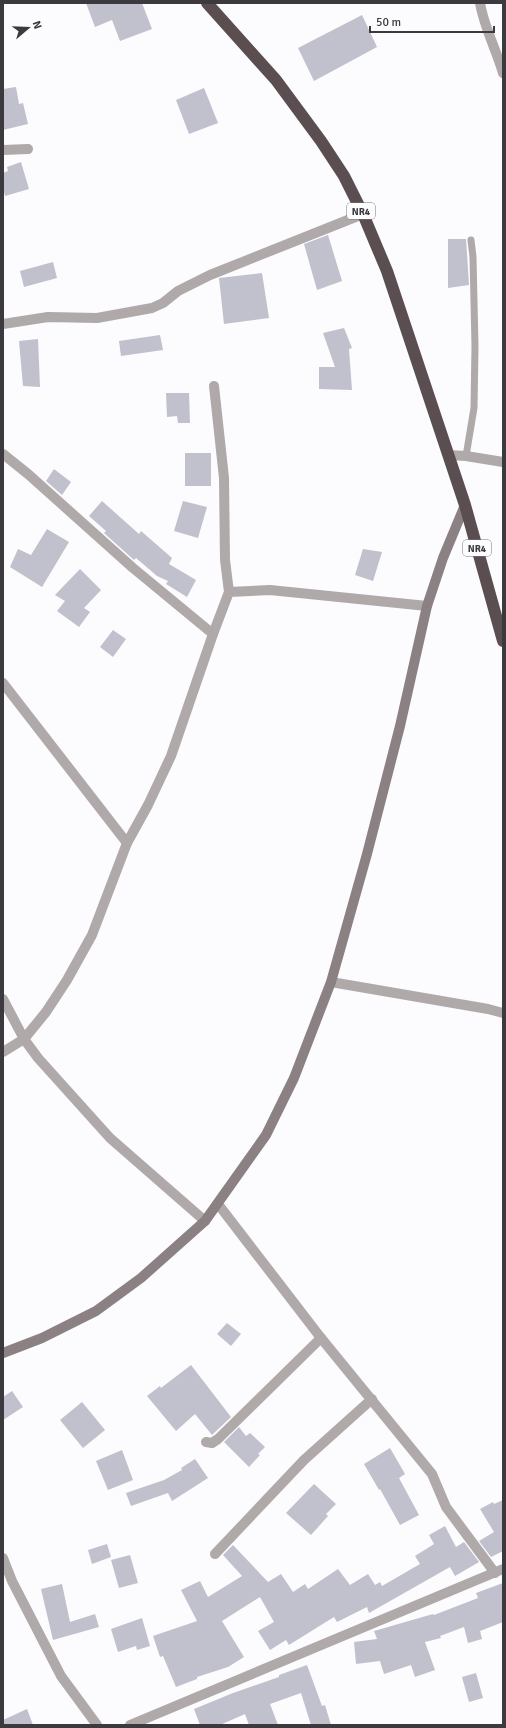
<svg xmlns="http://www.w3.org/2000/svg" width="506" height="1728" viewBox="0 0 506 1728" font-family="Signika,sans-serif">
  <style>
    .building { fill: #c1c0cd }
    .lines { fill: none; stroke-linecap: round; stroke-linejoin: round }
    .lane { stroke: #afa9aa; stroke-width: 7 }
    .street { stroke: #afa9aa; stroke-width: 10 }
    .secondary { stroke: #8b8183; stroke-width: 10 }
    .highway { stroke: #5a4e51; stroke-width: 12 }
    .labels { text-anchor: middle; stroke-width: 3; stroke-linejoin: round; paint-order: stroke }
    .shield { fill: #fcfbfd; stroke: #767478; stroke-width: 1 }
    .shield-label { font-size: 10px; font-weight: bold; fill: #3c3a3f }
  </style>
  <rect width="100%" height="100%" fill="#fcfbfd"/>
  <!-- building -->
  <g class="building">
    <path d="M 86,3 L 142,3 L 152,29 L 120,41 L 112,20 L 95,27 Z"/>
    <path d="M 362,15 L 377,47 L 314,81 L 298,48 Z"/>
    <path d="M 16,87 L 19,104 L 23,103 L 28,124 L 3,130 L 3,89 Z"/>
    <path d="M 204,88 L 218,123 L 189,134 L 176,100 Z"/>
    <path d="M 21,162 L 29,189 L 5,196 L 3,188 L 3,173 L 8,171 L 7,167 Z"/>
    <path d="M 328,235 L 342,281 L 317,290 L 304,244 Z"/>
    <path d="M 448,239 L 466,239 L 469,285 L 448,288 Z"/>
    <path d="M 53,262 L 57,278 L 24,287 L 20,271 Z"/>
    <path d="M 262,273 L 269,318 L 224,324 L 219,278 Z"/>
    <path d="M 344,328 L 352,348 L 349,349 L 352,390 L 319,389 L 319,367 L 335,367 L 323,333 Z"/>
    <path d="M 160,335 L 163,350 L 121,356 L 119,341 Z"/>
    <path d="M 38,339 L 40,387 L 23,386 L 19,341 Z"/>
    <path d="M 166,393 L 189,393 L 190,423 L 178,423 L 177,416 L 167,417 Z"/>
    <rect x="185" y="453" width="26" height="33"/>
    <path d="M 54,469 L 71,482 L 62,495 L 46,481 Z"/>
    <path d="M 102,501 L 139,534 L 141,531 L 172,558 L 169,564 L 196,580 L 187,597 L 166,584 L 168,581 L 157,576 L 136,558 L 134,560 L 104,533 L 106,531 L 89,516 Z"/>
    <path d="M 183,501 L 207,507 L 198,538 L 174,531 Z"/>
    <path d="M 47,529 L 69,542 L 42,587 L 10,567 L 18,549 L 31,555 Z"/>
    <path d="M 363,549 L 382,552 L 373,581 L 355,575 Z"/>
    <path d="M 80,569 L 101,590 L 84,608 L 90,612 L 79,627 L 57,611 L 65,601 L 55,595 Z"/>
    <path d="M 113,630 L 126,639 L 113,657 L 100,647 Z"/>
    <path d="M 227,1323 L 241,1334 L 231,1346 L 217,1334 Z"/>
    <path d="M 191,1365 L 231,1417 L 212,1435 L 195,1414 L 176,1431 L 147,1396 L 160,1386 L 161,1388 Z"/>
    <path d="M 12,1391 L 23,1407 L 3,1420 L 3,1397 Z"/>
    <path d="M 82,1402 L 105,1430 L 83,1448 L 60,1420 Z"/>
    <path d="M 239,1427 L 246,1436 L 250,1433 L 265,1447 L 258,1454 L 260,1455 L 249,1467 L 224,1442 Z"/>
    <path d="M 390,1448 L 405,1474 L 399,1478 L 419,1515 L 400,1525 L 380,1489 L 379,1490 L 364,1464 Z"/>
    <path d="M 122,1450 L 133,1480 L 108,1490 L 96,1461 Z"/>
    <path d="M 195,1459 L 208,1478 L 172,1501 L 168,1493 L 131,1506 L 126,1493 L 164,1480 L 182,1470 L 181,1468 Z"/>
    <path d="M 314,1484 L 336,1504 L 326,1514 L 328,1516 L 311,1535 L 286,1513 Z"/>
    <path d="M 503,1500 L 503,1551 L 491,1557 L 479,1541 L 494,1532 L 480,1509 L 493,1502 L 494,1504 Z"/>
    <path d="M 445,1526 L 456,1547 L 464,1542 L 479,1562 L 455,1576 L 450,1567 L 369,1613 L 367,1607 L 337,1622 L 334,1617 L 289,1645 L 286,1640 L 270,1650 L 258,1631 L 274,1622 L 260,1597 L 222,1621 L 244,1657 L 228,1667 L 197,1677 L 197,1679 L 176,1687 L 163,1656 L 160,1657 L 153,1636 L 197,1621 L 181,1590 L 200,1581 L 208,1597 L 242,1576 L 223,1555 L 233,1545 L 268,1582 L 281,1574 L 293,1592 L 305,1584 L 308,1589 L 338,1569 L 350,1585 L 368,1574 L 375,1585 L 380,1582 L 382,1586 L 420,1564 L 415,1556 L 434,1544 L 429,1535 Z"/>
    <path d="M 107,1544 L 111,1557 L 92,1564 L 88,1550 Z"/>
    <path d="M 130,1555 L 138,1583 L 119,1588 L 111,1560 Z"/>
    <path d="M 503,1583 L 503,1622 L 480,1631 L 482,1639 L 468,1643 L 464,1627 L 440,1636 L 441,1638 L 425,1642 L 435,1670 L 415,1677 L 411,1665 L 384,1674 L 380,1661 L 356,1664 L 354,1642 L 377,1639 L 374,1631 L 433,1614 L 434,1615 L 478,1598 L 476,1593 Z"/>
    <path d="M 62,1584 L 70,1622 L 95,1614 L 99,1627 L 53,1640 L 41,1589 Z"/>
    <path d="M 142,1618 L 150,1646 L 137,1650 L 136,1646 L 118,1652 L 111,1629 Z"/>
    <path d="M 307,1665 L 322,1706 L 325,1705 L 331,1725 L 311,1725 L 301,1693 L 270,1704 L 278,1725 L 249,1725 L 245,1714 L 220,1725 L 200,1725 L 194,1709 L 233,1693 L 279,1677 L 279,1675 Z"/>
    <path d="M 476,1673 L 483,1698 L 469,1702 L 462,1677 Z"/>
    <path d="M 27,1709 L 33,1725 L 3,1725 L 3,1720 Z"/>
  </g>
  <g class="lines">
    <!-- lane -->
    <path class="lane" d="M 466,456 L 474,408 L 475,346 L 473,257 L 471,240"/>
    <!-- street -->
    <g class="street">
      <path d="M 480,3 C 484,27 496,49 503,73"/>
      <path d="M 3,150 L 28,149"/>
      <path d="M 3,324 L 48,317 L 97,318 L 152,308 L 163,303 L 178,291 L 210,275 L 363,214"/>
      <path d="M 214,386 L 224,478 L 225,560 L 229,592"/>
      <path d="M 3,454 L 28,474 L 133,568 L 213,634 L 171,756 L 148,805 L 127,843 L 92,935 L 67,980 L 46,1012 L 24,1039 L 3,1052"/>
      <path d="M 448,455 L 466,456 L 503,462"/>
      <path d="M 213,634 L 229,592 L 270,590 L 427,606"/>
      <path d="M 3,683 L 127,843"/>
      <path d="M 331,982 L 488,1009 L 503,1013"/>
      <path d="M 3,999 L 24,1039 L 38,1058 L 110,1138 L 205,1221"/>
      <path d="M 218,1204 L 321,1338 L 432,1474 L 446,1507 L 495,1573"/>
      <path d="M 206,1442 L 212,1443 L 218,1439 L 321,1338"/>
      <path d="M 215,1554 L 304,1460 L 372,1399"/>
      <path d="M 3,1558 L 12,1581 L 61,1676 L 97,1725"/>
      <path d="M 130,1725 L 503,1569"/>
    </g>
    <!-- secondary -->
    <path class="secondary" d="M 3,1353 L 42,1338 L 96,1311 L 141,1278 L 205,1221 L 266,1135 L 294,1078 L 331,982 L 367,854 L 400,726 L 427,606 L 443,558 L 465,505"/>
    <!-- highway -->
    <path class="highway" d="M 207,3 L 276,80 L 321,141 L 344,176 L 363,214 L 387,271 L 465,505 L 503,641"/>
  </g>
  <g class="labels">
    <!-- shield labels -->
    <g class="shield">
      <rect x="347" y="203" width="28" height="16" rx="3"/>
      <rect x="463" y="540" width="28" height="16" rx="3"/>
    </g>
    <g class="shield-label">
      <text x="361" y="215">NR4</text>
      <text x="477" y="552">NR4</text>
    </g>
  </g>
  <!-- border -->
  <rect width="506" height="1728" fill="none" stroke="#3c3a3f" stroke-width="8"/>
  <!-- north arrow -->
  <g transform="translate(28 28) rotate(71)" stroke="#fcfbfd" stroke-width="3" paint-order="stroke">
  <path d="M0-3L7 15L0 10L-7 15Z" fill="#3c3a3f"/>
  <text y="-6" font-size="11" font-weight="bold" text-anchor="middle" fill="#3c3a3f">N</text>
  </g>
  <!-- scale -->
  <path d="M370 26v6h124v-6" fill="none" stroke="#3c3a3f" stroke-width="2"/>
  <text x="376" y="26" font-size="12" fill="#3c3a3f" stroke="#fcfbfd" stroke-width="3" paint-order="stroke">50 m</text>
</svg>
